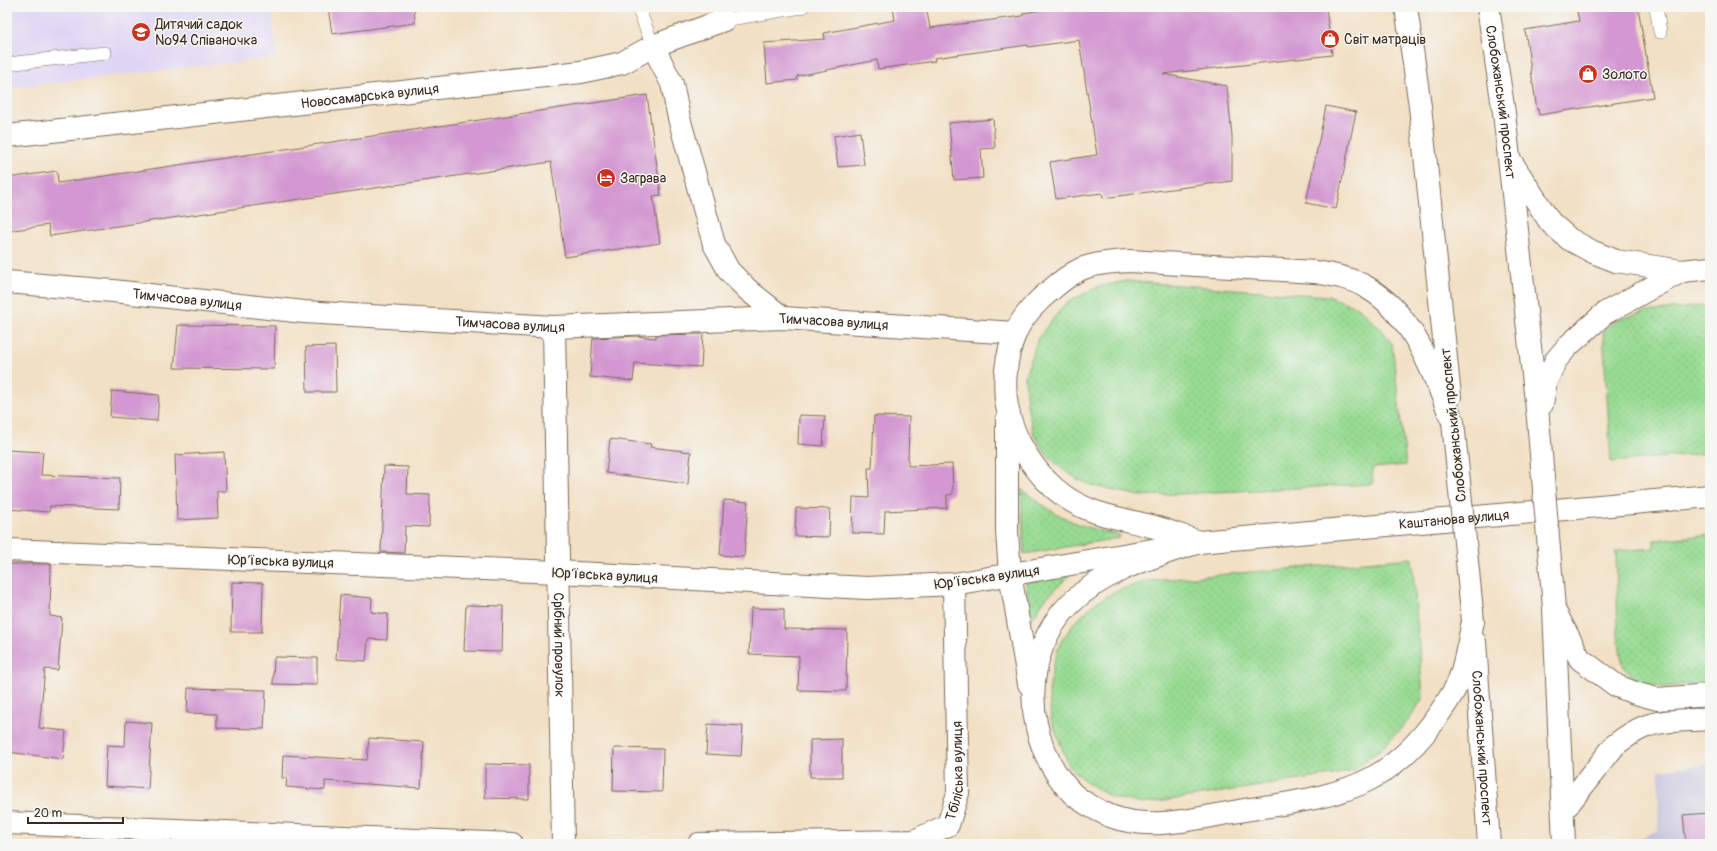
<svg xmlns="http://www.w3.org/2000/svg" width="1717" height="851" viewBox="0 0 1717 851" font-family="Pangolin,sans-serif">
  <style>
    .built { fill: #ded5f5 }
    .industrial { fill: #c3c1db }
    .grass { fill: url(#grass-dots); stroke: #6a8258 }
    .building { fill: #d398d1 }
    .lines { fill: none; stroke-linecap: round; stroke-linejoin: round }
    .lane-casing { stroke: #7b6a58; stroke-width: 14 }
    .street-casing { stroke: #7b6a58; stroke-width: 24 }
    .secondary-casing { stroke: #7b6a58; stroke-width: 24 }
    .primary-casing { stroke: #7b6a58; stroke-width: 24 }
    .lane { stroke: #fff; stroke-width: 13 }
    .street { stroke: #fff; stroke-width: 22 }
    .secondary { stroke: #fff; stroke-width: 22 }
    .primary { stroke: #fff; stroke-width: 22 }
    .primary-bridge-casing { stroke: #7b6a58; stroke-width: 24; stroke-linecap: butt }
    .primary-bridge { stroke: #fff; stroke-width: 22 }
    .labels { text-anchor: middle; stroke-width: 3; stroke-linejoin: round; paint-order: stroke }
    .poi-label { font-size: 14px; fill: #3b2a1e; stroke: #f6f6f2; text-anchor: start }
    .street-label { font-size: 14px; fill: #3b2a1e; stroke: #f6f6f2 }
  </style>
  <defs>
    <pattern id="grass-dots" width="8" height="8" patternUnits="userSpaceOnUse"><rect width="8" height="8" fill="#98db93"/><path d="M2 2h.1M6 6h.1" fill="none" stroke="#84bc7e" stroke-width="1.8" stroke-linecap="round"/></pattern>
  </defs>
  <rect width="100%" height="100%" fill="#f6f6f2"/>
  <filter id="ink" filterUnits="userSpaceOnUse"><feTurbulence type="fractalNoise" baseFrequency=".025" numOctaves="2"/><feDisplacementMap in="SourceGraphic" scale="8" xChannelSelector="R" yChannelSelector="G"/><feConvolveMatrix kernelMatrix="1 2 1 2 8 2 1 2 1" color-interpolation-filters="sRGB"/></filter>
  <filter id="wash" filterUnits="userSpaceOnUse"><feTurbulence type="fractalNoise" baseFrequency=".012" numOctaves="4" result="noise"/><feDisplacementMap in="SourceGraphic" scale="16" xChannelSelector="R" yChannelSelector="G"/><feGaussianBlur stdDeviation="0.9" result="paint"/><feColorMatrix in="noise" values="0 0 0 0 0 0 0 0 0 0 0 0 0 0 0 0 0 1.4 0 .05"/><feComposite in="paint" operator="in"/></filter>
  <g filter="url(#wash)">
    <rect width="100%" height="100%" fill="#f2e0c4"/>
    <!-- built -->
    <path class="built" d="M 7,7 L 271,7 L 277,57 L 7,88 Z"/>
    <!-- industrial -->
    <path class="industrial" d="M 1710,764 L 1710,844 L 1628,844 L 1658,830 L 1659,770 Z"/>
    <!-- grass -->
    <g class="grass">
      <path d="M 1126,281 L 1328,296 L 1359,308 L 1382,330 L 1392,344 L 1406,465 L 1372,468 L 1373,484 L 1140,496 L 1093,486 L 1077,479 L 1062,469 L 1046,454 L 1034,435 L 1027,405 L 1025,376 L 1038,338 L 1065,304 L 1097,287 Z"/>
      <path d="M 1710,305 L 1710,453 L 1611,462 L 1603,332 L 1616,320 L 1645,312 Z"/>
      <path d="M 1021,489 C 1056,516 1076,527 1120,535 L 1119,538 L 1024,554 Z"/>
      <path d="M 1710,535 L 1710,682 L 1665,687 L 1637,682 L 1622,664 L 1618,634 L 1616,551 L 1654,548 L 1654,540 Z"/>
      <path d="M 1412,558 L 1423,698 L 1409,720 L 1381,749 L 1354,770 L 1332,775 L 1143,804 L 1111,797 L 1087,783 L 1069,766 L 1051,719 L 1049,693 L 1053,665 L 1060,643 L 1074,623 L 1096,602 L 1121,589 L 1148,581 Z"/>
      <path d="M 1070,575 L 1046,598 L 1031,620 L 1026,582 Z"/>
    </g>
    <g id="blocks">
      <!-- building -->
      <g class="building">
        <path d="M 328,7 L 414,7 L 415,23 L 332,34 Z"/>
        <path d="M 893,7 L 926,7 L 930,28 L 1023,16 L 1023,13 L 1062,7 L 1326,7 L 1332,55 L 1163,74 L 1227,86 L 1232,136 L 1232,181 L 1103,198 L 1102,193 L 1056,199 L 1050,162 L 1097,155 L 1079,40 L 1028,47 L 1028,45 L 934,58 L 935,61 L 878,69 L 877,60 L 797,76 L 797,80 L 767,83 L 764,43 L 825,39 L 824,33 L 895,20 Z"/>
        <path d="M 1576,7 L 1638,7 L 1653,97 L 1539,115 L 1538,109 L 1537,110 L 1525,30 L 1579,21 Z"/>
        <path d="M 647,95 L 661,195 L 653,196 L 660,243 L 565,257 L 551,162 L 50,236 L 48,225 L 7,231 L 7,178 L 57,171 L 58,183 Z"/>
        <path d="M 1326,106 L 1356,112 L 1336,209 L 1306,203 Z"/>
        <path d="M 993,119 L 995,148 L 981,149 L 983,178 L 954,180 L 949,123 Z"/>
        <path d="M 860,132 L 864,165 L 838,167 L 834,136 Z"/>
        <path d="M 178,325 L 275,326 L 274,369 L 174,368 Z"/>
        <path d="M 703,334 L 701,367 L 635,363 L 633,381 L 590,377 L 593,338 L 635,336 L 656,338 L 656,335 Z"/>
        <path d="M 335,346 L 336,392 L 307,392 L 306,347 Z"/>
        <path d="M 112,391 L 159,395 L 157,421 L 110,417 Z"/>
        <path d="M 799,415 L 825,416 L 823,446 L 798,444 Z"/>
        <path d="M 874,416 L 909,417 L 908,466 L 952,464 L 953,494 L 947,495 L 947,508 L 885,511 L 884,534 L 852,533 L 853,497 L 869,498 L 868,468 L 872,468 Z"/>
        <path d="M 610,439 L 651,444 L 650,447 L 691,452 L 688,484 L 606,473 Z"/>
        <path d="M 7,450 L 43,452 L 41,475 L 120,478 L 119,509 L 50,506 L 49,512 L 7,509 Z"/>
        <path d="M 224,452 L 226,491 L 217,491 L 218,518 L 177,520 L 175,455 Z"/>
        <path d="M 384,466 L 408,467 L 407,494 L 430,495 L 429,527 L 405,526 L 404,553 L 381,552 Z"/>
        <path d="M 724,500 L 748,502 L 744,557 L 720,555 Z"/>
        <path d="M 796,508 L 830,509 L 829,537 L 795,536 Z"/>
        <path d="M 8,564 L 51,564 L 50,616 L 62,618 L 58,670 L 45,669 L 39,728 L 66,731 L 63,759 L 7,752 L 7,718 L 12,674 L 7,674 Z"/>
        <path d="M 232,582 L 263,583 L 262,632 L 231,632 Z"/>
        <path d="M 340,595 L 372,598 L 371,612 L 388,614 L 387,640 L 368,639 L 366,661 L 336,659 Z"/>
        <path d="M 466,605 L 503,606 L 502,652 L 464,651 Z"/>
        <path d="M 751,608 L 784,609 L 784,629 L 847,630 L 846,691 L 798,690 L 799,656 L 749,654 Z"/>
        <path d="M 274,657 L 317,658 L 317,685 L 273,684 Z"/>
        <path d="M 188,688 L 266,690 L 264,729 L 217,728 L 217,714 L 187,713 Z"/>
        <path d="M 126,721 L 152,723 L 148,789 L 105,786 L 107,745 L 125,746 Z"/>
        <path d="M 708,724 L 743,726 L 741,756 L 706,754 Z"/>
        <path d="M 369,738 L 424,742 L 421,788 L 325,781 L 325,790 L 286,787 L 287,778 L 282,778 L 283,755 L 367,760 Z"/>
        <path d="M 842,739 L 842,777 L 810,777 L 810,740 Z"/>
        <path d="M 614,748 L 663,749 L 662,792 L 613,791 Z"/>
        <path d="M 485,764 L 529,765 L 529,799 L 485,798 Z"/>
        <path d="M 1710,813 L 1710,844 L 1686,844 L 1683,815 Z"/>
      </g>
    </g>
  </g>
  <g filter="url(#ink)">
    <use href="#blocks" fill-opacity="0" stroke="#7b6a58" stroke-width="1"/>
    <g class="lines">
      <defs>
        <g id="lane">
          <path d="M 638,7 L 653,46"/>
          <path d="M 1656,7 L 1660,32"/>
          <path d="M 724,20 L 802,7"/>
          <path d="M 7,64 L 105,53"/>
        </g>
        <g id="street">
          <path d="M 653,46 L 672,84 L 679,118 L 714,244 L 729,271 L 749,291 L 783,318"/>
          <path id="s1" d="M 7,136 L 581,72 L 622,63 L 653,46 L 724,20"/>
          <path id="s2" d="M 7,282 L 113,291 L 304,312 L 554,327 L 783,318 L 1015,333"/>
          <path id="s3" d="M 554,327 L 563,844"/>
          <path d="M 7,550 L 558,572 L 867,588 L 954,584 L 1158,549"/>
          <path d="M 7,823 L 512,844"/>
          <path id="s4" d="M 699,844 L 914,841 L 948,825 L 958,793 L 954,584"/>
        </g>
        <g id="secondary">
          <path id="s5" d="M 1199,542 L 1710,496"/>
        </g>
        <g id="primary">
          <path d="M 1406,7 L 1420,106 L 1450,397"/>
          <path id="s6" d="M 1488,7 L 1504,113 L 1538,419"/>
          <path d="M 1512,163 L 1550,222 L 1569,239 L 1593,252 L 1616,261 L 1682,271 L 1710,268"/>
          <path d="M 1542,404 L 1546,381 L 1556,360 L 1569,345 L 1605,313 L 1682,271"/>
          <path d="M 1007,420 L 1007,531 L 1010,574 L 1029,684"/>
          <path d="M 1199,542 C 1181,536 1164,529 1147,525 C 1118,518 1089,514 1064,496 C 1036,476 1013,440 1007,406 C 1003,383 1006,355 1015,334 C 1021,318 1038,300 1051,290 C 1060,282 1071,274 1081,269 C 1096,263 1113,262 1129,261 L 1315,272 C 1333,275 1352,278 1368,288 C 1415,316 1433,374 1453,422"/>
          <path d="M 1199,542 C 1154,557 1106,569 1071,603 C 1019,653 1022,743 1073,794 C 1082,802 1099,811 1110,816 C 1150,831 1193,819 1233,812 C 1277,804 1332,800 1372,778 C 1396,765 1415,746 1432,724 C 1440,712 1454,694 1459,680 C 1466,661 1469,640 1473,621"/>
          <path d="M 1554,608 L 1564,844"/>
          <path d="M 1557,615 L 1580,659 L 1617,686 L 1635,693 L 1657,699 L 1710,695"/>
          <path id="s7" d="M 1475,642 L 1489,844"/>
          <path d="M 1563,811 L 1615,745 C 1624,738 1634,731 1644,727 C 1664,719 1689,721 1710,719"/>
        </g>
      </defs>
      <!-- lane casing -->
      <use href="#lane" class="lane-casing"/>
      <!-- street casing -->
      <use href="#street" class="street-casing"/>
      <!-- secondary casing -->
      <use href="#secondary" class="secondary-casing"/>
      <!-- primary casing -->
      <use href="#primary" class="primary-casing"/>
      <!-- lane -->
      <use href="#lane" class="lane"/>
      <!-- street -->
      <use href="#street" class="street"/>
      <!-- secondary -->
      <use href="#secondary" class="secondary"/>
      <!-- primary -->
      <use href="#primary" class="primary"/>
      <defs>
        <g id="primary-bridge">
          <path d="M 1538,419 L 1554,608"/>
          <path d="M 1453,422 L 1473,621"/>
        </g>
      </defs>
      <!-- primary-bridge casing -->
      <use href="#primary-bridge" class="primary-bridge-casing"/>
      <!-- primary-bridge -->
      <use href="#primary-bridge" class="primary-bridge"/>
    </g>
  </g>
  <!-- icons -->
  <defs>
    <symbol id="school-disc" viewBox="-11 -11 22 22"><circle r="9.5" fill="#c8321e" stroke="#f6f6f2"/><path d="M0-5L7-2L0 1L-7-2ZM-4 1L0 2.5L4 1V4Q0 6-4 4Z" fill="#fff"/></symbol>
    <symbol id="shop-disc" viewBox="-11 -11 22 22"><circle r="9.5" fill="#c8321e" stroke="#f6f6f2"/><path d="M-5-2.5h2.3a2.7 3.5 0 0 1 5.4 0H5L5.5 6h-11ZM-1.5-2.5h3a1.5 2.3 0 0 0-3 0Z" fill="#fff"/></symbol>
    <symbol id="hotel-disc" viewBox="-11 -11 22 22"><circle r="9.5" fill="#c8321e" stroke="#f6f6f2"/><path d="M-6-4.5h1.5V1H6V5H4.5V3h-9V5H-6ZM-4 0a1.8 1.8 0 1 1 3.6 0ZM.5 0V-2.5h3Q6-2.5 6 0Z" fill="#fff"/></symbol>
  </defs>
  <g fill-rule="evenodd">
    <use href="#school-disc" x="130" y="21" width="22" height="22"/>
    <use href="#shop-disc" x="1319" y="28" width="22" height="22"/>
    <use href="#shop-disc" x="1577" y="63" width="22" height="22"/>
    <use href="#hotel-disc" x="595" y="167" width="22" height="22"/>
  </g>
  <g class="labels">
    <!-- poi labels -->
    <g class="poi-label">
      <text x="155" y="29">Дитячий садок<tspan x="155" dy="16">№94 Співаночка</tspan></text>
      <text x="1344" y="44">Світ матраців</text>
      <text x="1602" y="79">Золото</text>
      <text x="620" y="183">Заграва</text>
    </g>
    <!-- street labels -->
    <g class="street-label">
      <text dy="5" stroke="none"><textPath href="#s1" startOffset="365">Новосамарська вулиця</textPath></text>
      <text dy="5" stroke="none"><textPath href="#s6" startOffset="96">Слобожанський проспект</textPath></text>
      <text dy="5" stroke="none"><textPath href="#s2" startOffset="181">Тимчасова вулиця</textPath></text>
      <text dy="5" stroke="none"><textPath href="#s2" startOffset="829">Тимчасова вулиця</textPath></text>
      <text dy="5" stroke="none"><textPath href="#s2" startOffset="505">Тимчасова вулиця</textPath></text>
      <text transform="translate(1453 425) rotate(-96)" y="5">Слобожанський проспект</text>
      <text dy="5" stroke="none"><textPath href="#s5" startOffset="256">Каштанова вулиця</textPath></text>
      <text transform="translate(281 561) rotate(2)" y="5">Юрʼївська вулиця</text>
      <text transform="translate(605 575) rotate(3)" y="5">Юрʼївська вулиця</text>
      <text transform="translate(987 577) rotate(-8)" y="5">Юрʼївська вулиця</text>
      <text dy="5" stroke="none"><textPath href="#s3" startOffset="318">Срібний провулок</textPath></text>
      <text dy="5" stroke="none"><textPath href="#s7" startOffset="106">Слобожанський проспект</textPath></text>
      <text dy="5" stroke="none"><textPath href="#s4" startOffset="308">Тбіліська вулиця</textPath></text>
    </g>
  </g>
  <!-- margin -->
  <rect width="1717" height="851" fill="none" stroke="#f6f6f2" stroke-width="24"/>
  <!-- scale -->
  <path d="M28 817v6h95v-6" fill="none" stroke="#3b2a1e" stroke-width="2"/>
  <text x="34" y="817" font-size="12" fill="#3b2a1e" stroke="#f6f6f2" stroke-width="3" paint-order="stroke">20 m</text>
</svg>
